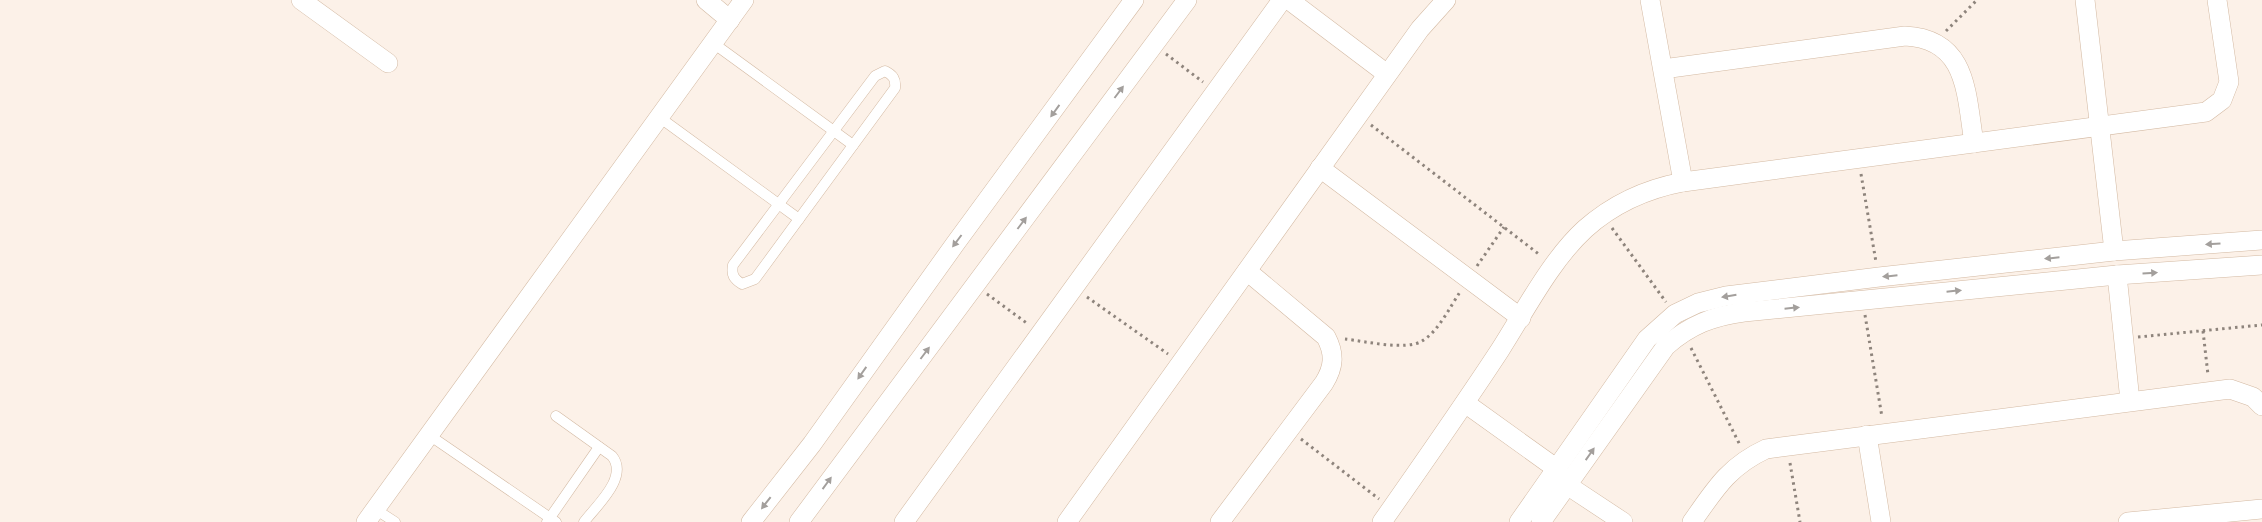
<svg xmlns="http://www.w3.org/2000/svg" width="2262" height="522" viewBox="0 0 2262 522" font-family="Helvetica,sans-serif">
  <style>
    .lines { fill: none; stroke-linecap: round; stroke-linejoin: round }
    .lane-casing { stroke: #d3b9a2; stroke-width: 11 }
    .street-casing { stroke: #d3b9a2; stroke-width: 20 }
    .path { stroke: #8e847c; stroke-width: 3; stroke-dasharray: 2.5 4; stroke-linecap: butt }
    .lane { stroke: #fff; stroke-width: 10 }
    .street { stroke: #fff; stroke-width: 19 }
    .oneway { fill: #a39f9c }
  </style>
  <rect width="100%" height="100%" fill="#fcf1e8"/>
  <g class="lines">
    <defs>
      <g id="lane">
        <path d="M 713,43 L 853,145"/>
        <path d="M 885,71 C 893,75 896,79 895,88 L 755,279 L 742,284 C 734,279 731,275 733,265 L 875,76 Z"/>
        <path d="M 659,117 L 799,219"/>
        <path d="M 556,416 L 612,456 C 629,477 597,505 584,522"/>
        <path d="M 429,435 L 556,522"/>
        <path d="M 375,509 L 395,522"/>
        <path d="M 547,522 L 599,447"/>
      </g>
      <g id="street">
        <path d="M 301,0 L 388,63"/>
        <path d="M 706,0 L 730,20"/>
        <path d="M 1289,0 L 1387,74"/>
        <path d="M 1650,0 L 1683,182"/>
        <path d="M 2085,0 L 2114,251"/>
        <path d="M 1663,69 L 1905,36 C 1968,39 1966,94 1974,143"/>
        <path d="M 1320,168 L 1521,318"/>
        <path d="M 2117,275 L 2130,401"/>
        <path d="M 1465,403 L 1557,469"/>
        <path d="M 1867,435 L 1881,522"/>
        <path d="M 1567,485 L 1623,522"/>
        <path d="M 366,522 L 744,0"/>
        <path d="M 751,522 L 812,444 L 955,244 L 1134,0"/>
        <path d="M 799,522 L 1187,0"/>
        <path d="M 904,522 L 1282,0"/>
        <path d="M 1067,522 L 1420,29 L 1446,0"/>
        <path d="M 1220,522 L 1324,383 C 1334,367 1335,354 1326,337 L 1247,271"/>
        <path d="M 1382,522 C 1422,465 1462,408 1500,350 C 1525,311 1551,260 1585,229 C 1613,204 1646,189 1683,182 L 2206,112 L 2222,100 L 2229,82 L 2217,0"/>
        <path d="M 1519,522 L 1647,339 L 1675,314 L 1698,303 L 1726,296 L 1879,277 L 2114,251 L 2262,240"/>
        <path d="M 1541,522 L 1666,346 C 1690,325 1713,316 1744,312 L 2117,275 L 2262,265"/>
        <path d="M 1692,522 C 1715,489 1729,466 1766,449 L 2230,389 L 2253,397 L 2262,406"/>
        <path d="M 2128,522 L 2262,509"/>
      </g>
    </defs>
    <!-- lane casing -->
    <use href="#lane" class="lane-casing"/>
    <!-- street casing -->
    <use href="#street" class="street-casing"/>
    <!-- path -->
    <g class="path">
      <path d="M 1946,31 L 1977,0"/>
      <path d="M 1166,54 L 1203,82"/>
      <path d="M 1371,125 L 1540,255"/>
      <path d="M 1861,174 L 1876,262"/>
      <path d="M 1612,228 L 1666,302"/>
      <path d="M 1477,266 L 1504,227"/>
      <path d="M 987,294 L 1028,324"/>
      <path d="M 1087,297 L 1168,354"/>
      <path d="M 1865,315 L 1882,417"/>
      <path d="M 2203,331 L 2208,375"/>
      <path d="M 2138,337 L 2262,325"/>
      <path d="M 1345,339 C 1364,341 1406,351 1422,341 C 1438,332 1450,307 1460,292"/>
      <path d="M 1691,348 L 1740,445"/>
      <path d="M 1301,439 L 1379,499"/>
      <path d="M 1790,463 L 1800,522"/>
    </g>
    <!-- lane -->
    <use href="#lane" class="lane"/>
    <!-- street -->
    <use href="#street" class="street"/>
  </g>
  <!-- one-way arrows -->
  <defs><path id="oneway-solid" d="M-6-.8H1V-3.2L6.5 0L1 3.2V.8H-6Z" transform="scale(1.25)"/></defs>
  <g class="oneway">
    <use href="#oneway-solid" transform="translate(1119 92) rotate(-53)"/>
    <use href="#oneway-solid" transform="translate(1055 111) rotate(126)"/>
    <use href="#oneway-solid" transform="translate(1022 223) rotate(-53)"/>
    <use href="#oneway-solid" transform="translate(957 241) rotate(127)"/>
    <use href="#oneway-solid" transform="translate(2213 244) rotate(176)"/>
    <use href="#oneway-solid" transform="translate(2052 258) rotate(174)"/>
    <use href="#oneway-solid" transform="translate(2150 273) rotate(-4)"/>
    <use href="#oneway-solid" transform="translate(1890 276) rotate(174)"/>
    <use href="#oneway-solid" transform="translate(1954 291) rotate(-6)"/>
    <use href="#oneway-solid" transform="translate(1729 296) rotate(171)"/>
    <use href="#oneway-solid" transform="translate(1792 308) rotate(-6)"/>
    <use href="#oneway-solid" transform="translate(925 353) rotate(-53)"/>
    <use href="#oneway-solid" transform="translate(862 373) rotate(125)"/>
    <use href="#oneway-solid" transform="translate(1590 454) rotate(-55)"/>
    <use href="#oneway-solid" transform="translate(827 483) rotate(-54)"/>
    <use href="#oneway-solid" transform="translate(766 503) rotate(128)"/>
  </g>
</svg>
